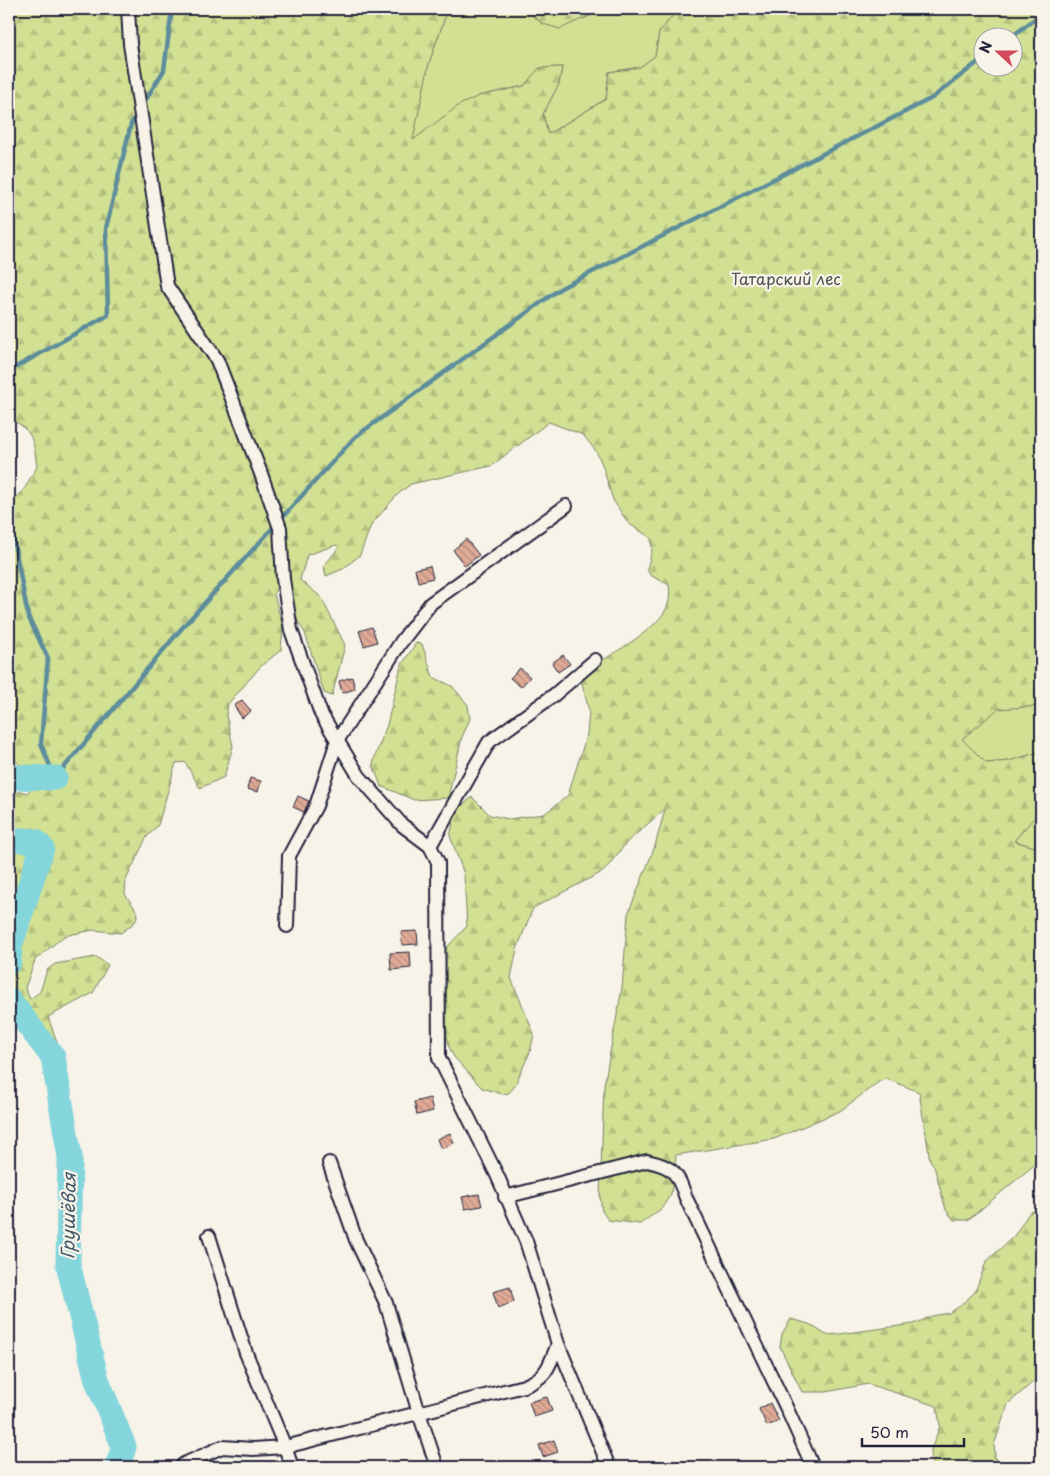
<svg xmlns="http://www.w3.org/2000/svg" width="1050" height="1476" viewBox="0 0 1050 1476" font-family="'Playpen Sans',sans-serif">
  <style>
    .grass { fill: #d2e093; stroke: #7a8167 }
    .forest { fill: url(#forest-firs); stroke: #7a8167; fill-rule: evenodd }
    .lines { fill: none; stroke-linecap: round; stroke-linejoin: round }
    .stream { stroke: #5d8d9c; stroke-width: 4.5 }
    .river { stroke: #84d5dc; stroke-width: 25 }
    .building { fill: url(#building-back-hatch); stroke: #22223b }
    .street-casing { stroke: #22223b; stroke-width: 16 }
    .street { stroke: #f7f3e8; stroke-width: 12 }
    .labels { text-anchor: middle; stroke-width: 4.5; stroke-linejoin: round; paint-order: stroke }
    .park-label { font-size: 16px; fill: #4e5251; stroke: #f7f3e8 }
    .water-label { font-size: 18px; font-style: italic; fill: #3f586b; stroke: #f7f3e8 }
  </style>
  <defs>
    <pattern id="forest-firs" width="22" height="20" patternUnits="userSpaceOnUse" patternTransform="scale(1.25)"><rect width="22" height="20" fill="#d2e093"/><path d="M5 1l3.5 6h-7zM16 11l3.5 6h-7z" fill="#b4c080"/></pattern>
    <pattern id="building-back-hatch" width="6" height="6" patternUnits="userSpaceOnUse" patternTransform="scale(1.25)"><rect width="6" height="6" fill="#e1ab97"/><path d="M-1 5l2 2M0 0l6 6M5-1l2 2" fill="none" stroke="#b68b7c"/></pattern>
  </defs>
  <rect width="100%" height="100%" fill="#f7f3e8"/>
  <filter id="ink" filterUnits="userSpaceOnUse"><feTurbulence type="fractalNoise" baseFrequency=".02" numOctaves="2"/><feDisplacementMap in="SourceGraphic" scale="10" xChannelSelector="R" yChannelSelector="G"/><feConvolveMatrix kernelMatrix="1 2 1 2 8 2 1 2 1" color-interpolation-filters="sRGB"/></filter>
  <g filter="url(#ink)">
    <!-- grass -->
    <g class="grass">
      <path d="M 448,9 L 525,9 L 543,24 L 583,19 L 604,9 L 681,9 L 674,14 L 659,33 L 655,56 L 640,67 L 609,72 L 606,99 L 548,134 L 543,114 L 559,84 L 562,67 L 540,68 L 524,86 L 479,96 L 412,141 L 429,63 Z"/>
      <path d="M 1041,706 L 1041,753 L 1036,753 L 1009,761 L 985,763 L 962,739 L 998,708 Z"/>
      <path d="M 1041,815 L 1041,849 L 1014,841 L 1032,819 Z"/>
    </g>
    <!-- forest -->
    <g class="forest">
      <path d="M 9,9 L 448,9 L 429,63 L 413,140 L 459,105 L 479,96 L 524,86 L 539,68 L 562,67 L 559,84 L 543,114 L 548,134 L 606,99 L 609,72 L 640,67 L 655,56 L 659,33 L 674,14 L 681,9 L 1041,9 L 1041,706 L 998,709 L 962,739 L 986,763 L 1009,761 L 1036,753 L 1041,753 L 1041,815 L 1032,820 L 1014,841 L 1041,849 L 1041,1162 L 1033,1166 L 968,1220 L 954,1220 L 946,1210 L 934,1166 L 930,1160 L 919,1092 L 887,1079 L 880,1081 L 840,1111 L 774,1139 L 676,1155 L 671,1194 L 661,1209 L 640,1224 L 608,1220 L 602,1211 L 600,1197 L 604,1085 L 622,988 L 628,914 L 655,846 L 665,809 L 627,842 L 604,871 L 533,908 L 517,949 L 511,978 L 534,1034 L 530,1052 L 514,1087 L 509,1093 L 502,1094 L 482,1088 L 454,1057 L 449,1047 L 434,961 L 467,926 L 464,874 L 450,836 L 456,811 L 472,797 L 490,815 L 509,819 L 544,814 L 560,802 L 568,795 L 587,734 L 589,711 L 581,679 C 585,674 590,669 595,666 C 615,651 653,632 665,611 C 670,603 670,594 669,585 L 650,575 L 647,569 L 652,550 L 651,538 L 628,523 L 613,500 L 602,464 L 596,451 L 583,435 L 549,422 L 491,466 L 411,484 L 398,494 L 371,525 L 360,555 L 343,569 L 326,576 L 324,566 L 339,547 L 336,545 L 307,555 L 300,580 L 321,597 L 345,645 L 332,696 L 324,693 L 305,633 L 288,606 L 284,566 L 274,594 L 283,628 L 281,650 L 261,666 L 228,704 L 226,715 L 233,746 L 224,777 L 200,788 L 185,762 L 176,763 L 158,825 L 146,838 L 126,880 L 125,894 L 138,913 L 135,922 L 121,933 L 93,930 L 64,936 L 35,960 L 25,988 L 30,999 L 40,992 L 47,970 L 55,964 L 96,957 L 108,965 L 93,993 L 48,1017 L 58,1045 L 44,1052 L 37,1050 L 26,1011 L 9,1003 L 9,849 L 13,848 L 19,840 L 16,830 L 9,826 L 9,796 L 20,791 L 27,793 L 32,788 L 30,775 L 9,754 L 9,503 C 26,493 26,483 37,467 C 35,454 35,437 24,428 C 18,422 12,422 9,414 ZM 982,38 L 1012,38 L 1012,68 L 982,68 Z"/>
      <path d="M 525,9 L 604,9 L 560,29 L 543,24 Z"/>
      <path d="M 416,643 L 422,644 L 433,677 L 452,686 L 468,705 L 470,719 L 462,737 L 448,798 L 414,800 L 381,786 L 373,765 L 374,759 L 387,725 L 401,666 Z"/>
      <path d="M 1041,1207 L 1041,1375 L 1008,1404 L 994,1445 L 996,1467 L 932,1467 L 931,1450 L 940,1426 L 937,1406 L 868,1384 L 826,1392 L 802,1392 L 780,1347 L 782,1334 L 791,1319 L 809,1324 L 826,1335 L 839,1334 L 914,1324 L 932,1316 L 949,1313 L 960,1306 L 975,1292 L 986,1262 L 1014,1236 L 1029,1213 Z"/>
    </g>
    <g class="lines">
      <!-- stream -->
      <g class="stream">
        <path d="M 1010,38 L 1041,14"/>
        <path d="M 142,106 L 164,70 L 172,9"/>
        <path d="M 9,371 L 108,315 L 106,228 L 131,124 L 137,114"/>
        <path d="M 9,516 L 28,616 L 48,658 L 41,744 L 55,778 L 182,628 L 355,437 L 561,288 L 932,98 L 982,59"/>
      </g>
      <!-- river -->
      <g class="river">
        <path d="M 9,779 L 14,777 L 55,778"/>
        <path d="M 9,839 L 35,841 L 42,848 L 10,946 L 9,962"/>
        <path d="M 9,1000 L 53,1057 L 70,1157 L 68,1264 L 97,1380 L 124,1447 L 117,1467"/>
      </g>
    </g>
    <!-- building -->
    <g class="building">
      <path d="M 466,539 L 479,555 L 465,566 L 453,550 Z"/>
      <path d="M 430,566 L 433,578 L 418,582 L 415,569 Z"/>
      <path d="M 372,627 L 377,642 L 364,646 L 359,631 Z"/>
      <path d="M 563,655 L 570,664 L 558,672 L 552,663 Z"/>
      <path d="M 520,668 L 530,677 L 521,687 L 510,678 Z"/>
      <path d="M 352,677 L 355,689 L 342,693 L 339,681 Z"/>
      <path d="M 242,700 L 251,711 L 242,718 L 234,706 Z"/>
      <path d="M 250,778 L 261,781 L 258,792 L 247,789 Z"/>
      <path d="M 298,796 L 309,801 L 304,812 L 293,807 Z"/>
      <path d="M 417,931 L 418,944 L 402,945 L 401,932 Z"/>
      <path d="M 410,952 L 411,968 L 391,970 L 390,953 Z"/>
      <path d="M 430,1098 L 433,1111 L 417,1115 L 414,1102 Z"/>
      <path d="M 450,1133 L 454,1143 L 441,1149 L 437,1139 Z"/>
      <path d="M 479,1194 L 482,1206 L 465,1209 L 462,1197 Z"/>
      <path d="M 510,1287 L 514,1302 L 498,1308 L 493,1292 Z"/>
      <path d="M 547,1397 L 552,1411 L 534,1417 L 529,1402 Z"/>
      <path d="M 770,1403 L 779,1421 L 767,1426 L 759,1409 Z"/>
      <path d="M 554,1440 L 558,1452 L 543,1457 L 539,1445 Z"/>
    </g>
    <g class="lines">
      <defs>
        <g id="street">
          <path d="M 128,9 L 130,44 L 167,286 L 217,360 L 260,471 L 280,528 L 283,579 L 291,630 L 321,714 L 359,776 L 402,825 L 430,846 L 438,862 L 439,1058 L 497,1175 L 526,1241 L 558,1344 L 609,1467"/>
          <path d="M 430,846 L 489,742 L 554,695 L 595,660"/>
          <path d="M 287,926 L 289,856 L 316,806 L 337,741 L 401,642 L 431,603 L 566,506"/>
          <path d="M 329,1163 L 356,1240 L 386,1303 L 419,1413 L 437,1467"/>
          <path d="M 505,1197 L 647,1161 C 675,1167 677,1173 686,1198 L 787,1409 L 813,1467"/>
          <path d="M 209,1236 L 246,1353 L 285,1447 L 292,1467"/>
          <path d="M 181,1467 L 184,1464 L 222,1447 L 253,1449 L 285,1447 L 524,1386 C 548,1377 549,1365 558,1344"/>
        </g>
      </defs>
      <!-- street casing -->
      <use href="#street" class="street-casing"/>
      <!-- street -->
      <use href="#street" class="street"/>
    </g>
  </g>
  <g class="labels">
    <!-- park labels -->
    <g class="park-label">
      <text x="786" y="285">Татарский лес</text>
    </g>
    <!-- water labels -->
    <g class="water-label">
      <text transform="translate(69 1216) rotate(-89)" y="6">Грушёвая</text>
    </g>
  </g>
  <!-- margin -->
  <rect width="1050" height="1476" fill="none" stroke="#f7f3e8" stroke-width="30"/>
  <rect x="15" y="15" width="1020" height="1446" fill="none" stroke="#22223b" stroke-width="2" filter="url(#ink)"/>
  <!-- north arrow -->
  <g transform="translate(998 52) rotate(291)"><circle r="24" fill="#f7f3e8" stroke="#a29fa3"/>
  <path d="M0-4L9 19L0 12L-9 19Z" fill="#d1495b"/>
  <text y="-8" font-size="14" font-weight="bold" text-anchor="middle" fill="#22223b">N</text>
  </g>
  <!-- scale -->
  <path d="M862 1438v8h102v-8" fill="none" stroke="#22223b" stroke-width="2.5"/>
  <text x="870" y="1438" font-size="15" fill="#22223b" stroke="#f7f3e8" stroke-width="4" paint-order="stroke">50 m</text>
</svg>
